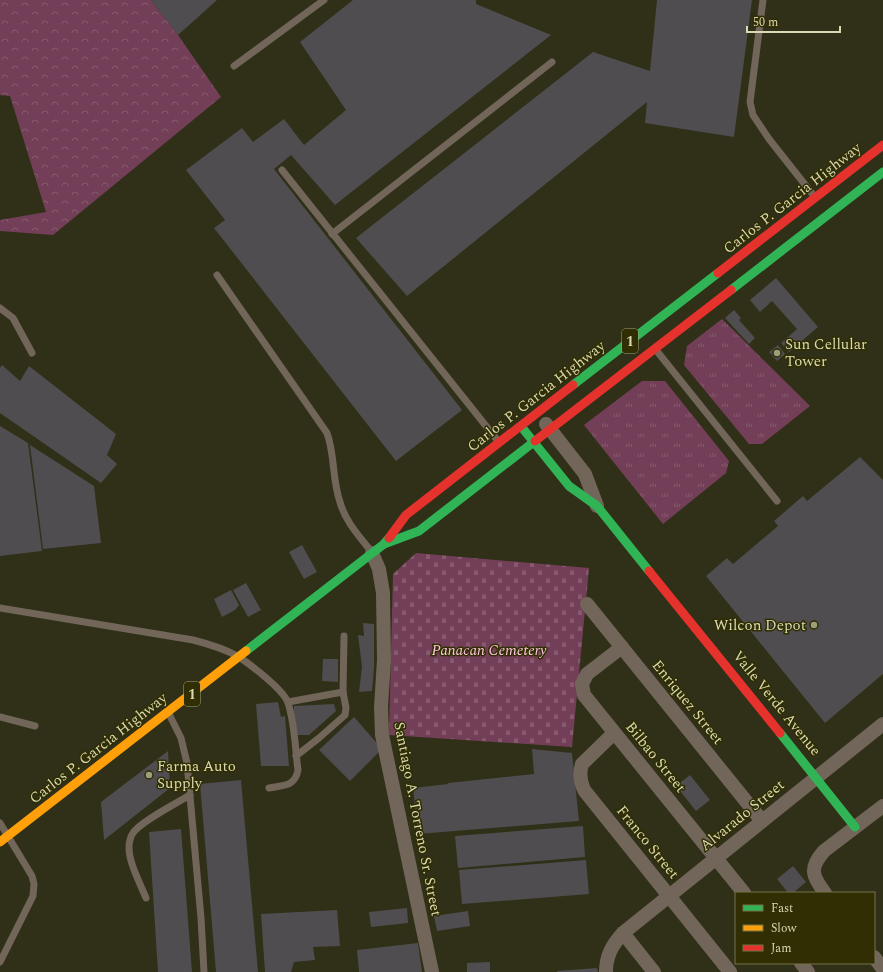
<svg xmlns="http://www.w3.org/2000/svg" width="883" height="972" viewBox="0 0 883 972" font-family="Spectral,serif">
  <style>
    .grass { fill: url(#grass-tufts) }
    .forest { fill: url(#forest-crowns) }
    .cemetery { fill: url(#cemetery-stones) }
    .building { fill: #4f4d4f }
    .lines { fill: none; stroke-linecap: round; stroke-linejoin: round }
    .lane { stroke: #716659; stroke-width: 7 }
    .street { stroke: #716659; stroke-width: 14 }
    .fast { stroke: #30b455; stroke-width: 9 }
    .slow { stroke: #ff9f0a; stroke-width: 9 }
    .jam { stroke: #e5322d; stroke-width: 9 }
    .poi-dot { fill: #9e9e7d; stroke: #302e02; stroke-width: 1.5 }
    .labels { text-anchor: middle; stroke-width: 3; stroke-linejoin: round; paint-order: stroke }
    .shield { fill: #302e02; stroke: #a6a67e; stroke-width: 1 }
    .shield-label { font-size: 14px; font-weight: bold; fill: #d9d9b3 }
    .street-label { font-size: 15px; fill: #d9d9b3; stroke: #302e02 }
    .poi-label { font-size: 15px; fill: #d9d9b3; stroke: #302e02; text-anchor: start }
    .park-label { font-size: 15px; font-style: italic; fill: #ffc6e2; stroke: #302e02 }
  </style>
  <defs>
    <pattern id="grass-tufts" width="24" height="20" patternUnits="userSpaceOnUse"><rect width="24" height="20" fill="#733f58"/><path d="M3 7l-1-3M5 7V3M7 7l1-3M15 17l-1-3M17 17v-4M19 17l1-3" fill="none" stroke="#865a6e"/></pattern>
    <pattern id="forest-crowns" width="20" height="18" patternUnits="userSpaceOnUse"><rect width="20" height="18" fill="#733f58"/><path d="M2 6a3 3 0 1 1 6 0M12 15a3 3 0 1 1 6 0" fill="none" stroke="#865a6e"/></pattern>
    <pattern id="cemetery-stones" width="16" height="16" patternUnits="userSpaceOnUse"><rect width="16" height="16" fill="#733f58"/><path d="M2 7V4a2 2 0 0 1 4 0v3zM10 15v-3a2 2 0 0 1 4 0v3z" fill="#865a6e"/></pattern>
  </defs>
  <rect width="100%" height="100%" fill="#302f18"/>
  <!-- grass -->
  <g class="grass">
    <path d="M 722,319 L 810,406 L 762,444 L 749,444 L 684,365 L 687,346 Z"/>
    <path d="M 642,381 L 665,381 L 729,461 L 726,473 L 663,524 L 584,425 Z"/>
  </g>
  <!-- forest -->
  <path class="forest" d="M 0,0 L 151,0 L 178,35 L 221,97 L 53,235 L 0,231 L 0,220 L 46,212 L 10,96 L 0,95 Z"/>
  <!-- cemetery -->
  <path class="cemetery" d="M 416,553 L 589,568 L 572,747 L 389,735 L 393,574 Z"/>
  <!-- building -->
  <g class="building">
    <path d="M 151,0 L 217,0 L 178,35 Z"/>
    <path d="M 353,0 L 476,0 L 476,4 L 551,35 L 335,205 L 291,155 L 274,169 L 462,410 L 396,461 L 214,228 L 225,220 L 186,170 L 242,128 L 253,142 L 284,119 L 304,145 L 346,110 L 300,42 Z"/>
    <path d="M 657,0 L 752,0 L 734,137 L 645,123 L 647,102 L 407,296 L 356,238 L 593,52 L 650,71 Z"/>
    <path d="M 776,278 L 818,327 L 789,352 L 781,343 L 797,329 L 772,301 L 760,312 L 750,300 Z"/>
    <path d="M 734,310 L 741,318 L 739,320 L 755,338 L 749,344 L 725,318 Z"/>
    <path d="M 778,345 L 785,354 L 777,361 L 769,352 Z"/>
    <path d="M 2,365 L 20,381 L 29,366 L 116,434 L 107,455 L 117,464 L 101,483 L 0,413 L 0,368 Z"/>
    <path d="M 0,426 L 28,443 L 42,551 L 0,556 Z"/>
    <path d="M 30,445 L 94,486 L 101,543 L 43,549 Z"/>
    <path d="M 860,457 L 883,480 L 883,674 L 825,723 L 706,576 L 727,558 L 733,564 L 778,526 L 774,521 L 803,496 L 807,501 Z"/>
    <path d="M 302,545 L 317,572 L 304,579 L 289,552 Z"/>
    <path d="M 246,583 L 261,610 L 248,617 L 233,590 Z"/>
    <path d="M 231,590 L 239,605 L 235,610 L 222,617 L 214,599 Z"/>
    <path d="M 363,623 L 374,624 L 374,667 L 372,691 L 359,692 L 362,667 L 358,635 L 364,636 Z"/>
    <path d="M 323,659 L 338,659 L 338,682 L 322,681 Z"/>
    <path d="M 278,702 L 281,717 L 285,716 L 289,766 L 261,766 L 256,704 Z"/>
    <path d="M 334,704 L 336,711 L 309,735 L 294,735 L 294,706 Z"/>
    <path d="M 354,717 L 382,749 L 350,781 L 319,750 Z"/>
    <path d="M 532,749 L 572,753 L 579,821 L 418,834 L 413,788 L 448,784 L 448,783 L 534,774 Z"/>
    <path d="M 168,751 L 170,788 L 104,840 L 101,802 Z"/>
    <path d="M 690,775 L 710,800 L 696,811 L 676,786 Z"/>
    <path d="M 241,780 L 258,972 L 216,972 L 200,784 Z"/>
    <path d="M 583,826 L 585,857 L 458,868 L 455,836 Z"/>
    <path d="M 181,829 L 192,972 L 158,972 L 149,832 Z"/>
    <path d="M 586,860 L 589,894 L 462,904 L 459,870 Z"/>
    <path d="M 793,866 L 806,882 L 793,893 L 788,893 L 777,879 Z"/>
    <path d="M 407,908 L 408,923 L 371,927 L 369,912 Z"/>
    <path d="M 337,910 L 340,946 L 313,947 L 315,960 L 294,962 L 291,972 L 265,972 L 261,914 Z"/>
    <path d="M 468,911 L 470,926 L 437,931 L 434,916 Z"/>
    <path d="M 418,943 L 422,972 L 359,972 L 357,950 Z"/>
    <path d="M 490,962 L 490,972 L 467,972 L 467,963 Z"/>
    <path d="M 597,968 L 598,972 L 557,972 L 557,971 Z"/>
  </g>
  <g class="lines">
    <!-- lane -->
    <g class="lane">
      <path d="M 763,0 L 750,102 L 753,115 L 769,139 L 814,196"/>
      <path d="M 234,66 L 324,0"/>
      <path d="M 282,170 L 498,441"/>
      <path d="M 332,234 L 552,62"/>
      <path d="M 217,275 L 327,433 C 335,455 332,479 340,502 C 345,521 359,536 371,551"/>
      <path d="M 0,308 L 13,318 L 32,353"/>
      <path d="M 656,350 L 777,501"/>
      <path d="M 0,608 L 193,640 C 209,644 225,649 239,657 C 251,665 284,690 288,703 C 295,724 295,748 298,770 C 295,787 283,785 269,788"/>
      <path d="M 288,702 L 343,692"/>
      <path d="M 169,714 L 181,738 L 187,763 L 201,918 L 204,972"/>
      <path d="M 0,717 L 35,726"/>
      <path d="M 296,756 L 319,738 L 345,715 L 346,708 L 343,692 L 344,636"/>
      <path d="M 0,823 L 32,876 L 34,884 L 33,896 L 0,962"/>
      <path d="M 146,898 C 140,883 129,863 129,848 C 129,843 130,837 133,833 C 140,822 177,803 190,795"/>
    </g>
    <!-- street -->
    <g class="street">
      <path d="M 546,424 L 585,474 L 597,506"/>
      <path d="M 372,553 L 379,569 L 383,593 L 384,660 L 381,707 L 382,735 L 432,972"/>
      <path d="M 587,604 L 762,821"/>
      <path d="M 622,647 L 587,674 L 582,684 L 584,695 L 744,893"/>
      <path d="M 614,733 L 582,764 C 579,773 580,781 584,790 L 730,972"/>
      <path d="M 825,893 C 812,876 809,868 824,851 L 883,806"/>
      <path d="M 623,933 L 654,972"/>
      <path d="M 874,957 L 883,969"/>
      <path d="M 801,963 L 808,972"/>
      <path d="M 606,972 C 606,956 612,945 623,933 L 883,724"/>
    </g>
    <!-- fast -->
    <g class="fast">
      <path d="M 731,290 L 883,172"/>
      <path d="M 573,385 L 718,273"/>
      <path d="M 524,430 L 569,486 L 597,506 L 649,571"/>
      <path d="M 384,544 L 419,531 L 535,441"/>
      <path d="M 246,651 L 384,544 L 389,538"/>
      <path d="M 780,733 L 855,827"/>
    </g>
    <!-- slow -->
    <path class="slow" d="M 0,842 L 246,651"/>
    <!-- jam -->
    <g class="jam">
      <path d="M 718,273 L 883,145"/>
      <path d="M 535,441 L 731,290"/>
      <path d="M 389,538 L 406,515 L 573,385"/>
      <path d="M 649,571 L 780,733"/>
    </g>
  </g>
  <!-- markers -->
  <g class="poi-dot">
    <circle cx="777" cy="353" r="4"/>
    <circle cx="814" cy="625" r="4"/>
    <circle cx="149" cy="775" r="4"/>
  </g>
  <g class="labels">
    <!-- shield labels -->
    <g class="shield">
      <rect x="622" y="329" width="16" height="24" rx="3"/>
      <rect x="184" y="682" width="16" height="24" rx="3"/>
    </g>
    <g class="shield-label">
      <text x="630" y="346">1</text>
      <text x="192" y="699">1</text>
    </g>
    <!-- street labels -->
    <g class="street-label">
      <text transform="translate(792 198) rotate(-38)" y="5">Carlos P. Garcia Highway</text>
      <text transform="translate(536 396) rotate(-38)" y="5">Carlos P. Garcia Highway</text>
      <text transform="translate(688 702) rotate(51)" y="5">Enriquez Street</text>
      <text transform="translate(777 703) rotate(51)" y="5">Valle Verde Avenue</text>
      <text transform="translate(98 748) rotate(-38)" y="5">Carlos P. Garcia Highway</text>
      <text transform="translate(656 757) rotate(51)" y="5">Bilbao Street</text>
      <text transform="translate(742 815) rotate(-39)" y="5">Alvarado Street</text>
      <text transform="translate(418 819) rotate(79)" y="5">Santiago A. Torreno Sr. Street</text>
      <text transform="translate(648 842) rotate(51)" y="5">Franco Street</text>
    </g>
    <!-- poi labels -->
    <g class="poi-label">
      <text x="785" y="349">Sun Cellular<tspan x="785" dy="17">Tower</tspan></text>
      <text x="806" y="630" text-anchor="end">Wilcon Depot</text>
      <text x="157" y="771">Farma Auto<tspan x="157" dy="17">Supply</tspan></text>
    </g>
    <!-- park labels -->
    <g class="park-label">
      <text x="489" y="655">Panacan Cemetery</text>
    </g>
  </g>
  <!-- legend -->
  <rect x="735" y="892" width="140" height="72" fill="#302e02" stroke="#747249"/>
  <rect x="743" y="905" width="20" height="6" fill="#30b455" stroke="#747249"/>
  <text x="771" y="912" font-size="12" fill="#d9d9b3">Fast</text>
  <rect x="743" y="925" width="20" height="6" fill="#ff9f0a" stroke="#747249"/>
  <text x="771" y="932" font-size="12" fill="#d9d9b3">Slow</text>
  <rect x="743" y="945" width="20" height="6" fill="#e5322d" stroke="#747249"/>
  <text x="771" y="952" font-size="12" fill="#d9d9b3">Jam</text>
  <!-- scale -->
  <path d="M747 26v6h93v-6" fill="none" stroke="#d9d9b3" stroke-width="2"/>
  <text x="753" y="26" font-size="12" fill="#d9d9b3" stroke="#302e02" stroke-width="3" paint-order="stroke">50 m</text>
</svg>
